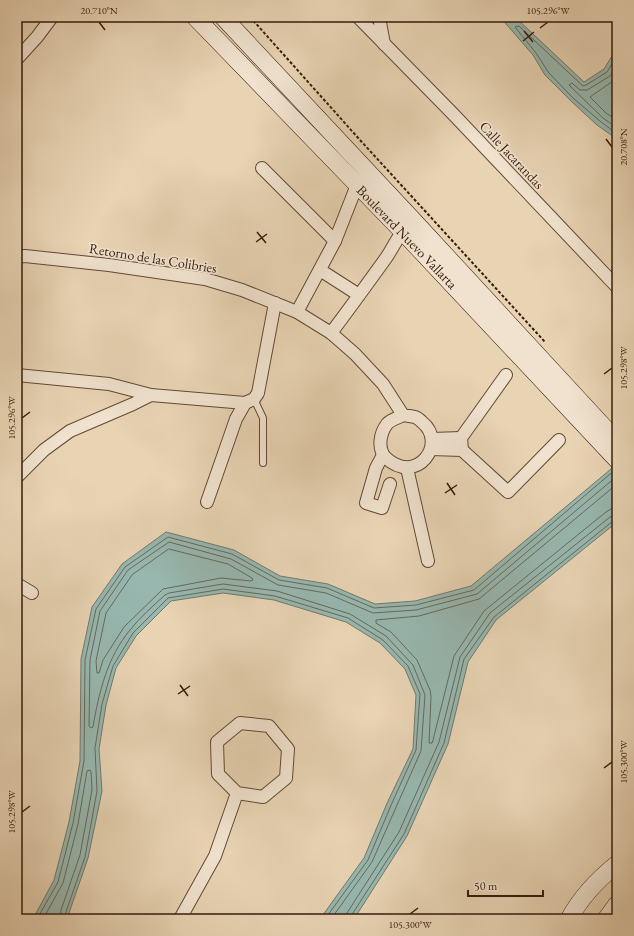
<svg xmlns="http://www.w3.org/2000/svg" width="634" height="936" viewBox="0 0 634 936" font-family="'EB Garamond',serif">
  <style>
    .water { fill: #97b7af; stroke: #70796d }
    .lines { fill: none; stroke-linecap: round; stroke-linejoin: round }
    .shore { stroke: #66695c; stroke-width: 1 }
    .lane-casing { stroke: #624934; stroke-width: 8 }
    .street-casing { stroke: #624934; stroke-width: 14 }
    .secondary-casing { stroke: #361b0a; stroke-width: 18 }
    .path { stroke: #361b0a; stroke-width: 2; stroke-dasharray: 3 2; stroke-linecap: butt }
    .lane { stroke: #f0e2ce; stroke-width: 6 }
    .street { stroke: #f0e2ce; stroke-width: 12 }
    .secondary { stroke: #f0e2ce; stroke-width: 17 }
    .ticks { fill: none; stroke: #361b0a; stroke-width: 1.5 }
    .labels { text-anchor: middle; stroke-width: 3.5; stroke-linejoin: round; paint-order: stroke }
    .street-label { font-size: 14px; fill: #361b0a; stroke: #f0e2ce }
    .neatline { fill: none; stroke: #361b0a; stroke-width: 1.5 }
    .ticks-label { font-size: 10px; text-anchor: middle; fill: #361b0a }
  </style>
  <rect width="100%" height="100%" fill="#e8d3b3"/>
  <filter id="stains"><feTurbulence type="fractalNoise" baseFrequency=".005" numOctaves="4"/><feColorMatrix values="0 0 0 0 .2 0 0 0 0 .09 0 0 0 0 .02 0 0 0 .5 -.17"/></filter>
  <radialGradient id="worn" r=".72"><stop offset=".6" stop-color="#630" stop-opacity="0"/><stop offset="1" stop-color="#630" stop-opacity=".3"/></radialGradient>
  <!-- water -->
  <g class="water">
    <path d="M 500,17 L 515,17 L 584,82 L 604,69 L 617,48 L 617,139 L 597,125 L 571,101 L 545,75 L 533,55 Z"/>
    <path d="M 617,461 L 617,522 L 496,620 L 468,662 L 448,744 L 407,836 L 354,919 L 320,919 L 364,858 L 388,801 L 413,749 L 416,695 L 405,669 L 380,643 L 346,622 L 274,600 L 223,593 L 171,601 L 136,636 L 116,668 L 106,705 L 99,749 L 102,791 L 88,858 L 69,913 L 69,919 L 33,919 L 54,880 L 69,822 L 80,761 L 81,659 L 92,607 L 122,564 L 166,532 L 234,550 L 280,576 L 328,584 L 375,604 L 415,601 L 471,586 L 611,469 Z"/>
  </g>
  <g class="lines">
    <!-- shore -->
    <g class="shore">
      <path d="M 617,55 L 607,72 L 586,85 L 583,86 L 519,26 L 515,27 L 536,53 L 549,73 L 573,98 L 600,121 L 617,134"/>
      <path d="M 617,65 L 610,76 L 587,90 L 580,90 L 572,83 L 569,85 L 603,118 L 617,128"/>
      <path d="M 617,76 L 613,81 L 590,97 L 606,113 L 617,120"/>
      <path d="M 617,484 L 479,599 L 419,616 L 376,620 L 376,623 L 391,632 L 417,660 L 430,690 L 431,696 L 429,743 L 432,743 L 433,740 L 454,656 L 484,611 L 606,512 L 611,509 L 617,509"/>
      <path d="M 169,549 L 228,564 L 252,578 L 253,580 L 251,581 L 221,578 L 163,589 L 124,627 L 103,660 L 99,673 L 97,673 L 96,661 L 106,613 L 132,575 Z"/>
      <path d="M 37,919 L 58,882 L 73,823 L 84,761 L 85,660 L 96,609 L 125,567 L 168,537 L 232,554 L 279,580 L 327,588 L 374,608 L 416,605 L 474,590 L 616,469"/>
      <path d="M 43,919 L 63,883 L 78,824 L 87,771 L 90,770 L 91,772 L 92,790 L 80,855 L 61,910 L 60,919"/>
      <path d="M 65,919 L 66,912 L 85,857 L 97,791 L 95,748 L 102,704 L 113,666 L 133,633 L 168,598 L 223,589 L 275,596 L 348,618 L 383,640 L 408,666 L 420,694 L 416,750 L 392,803 L 368,860 L 325,919"/>
      <path d="M 331,919 L 372,862 L 397,805 L 421,751 L 425,695 L 413,665 L 386,636 L 350,614 L 277,591 L 223,584 L 169,593 L 165,595 C 153,606 140,617 130,630 C 107,658 99,692 93,727 L 91,728 L 89,726 L 90,660 L 100,611 L 128,570 L 169,542 L 231,559 L 278,585 L 326,593 L 373,613 L 416,610 L 477,594 L 617,476"/>
      <path d="M 345,919 L 347,913 L 399,832 L 439,742 L 460,657 L 490,613 L 610,517 L 617,515"/>
      <path d="M 350,919 L 351,916 L 404,834 L 444,743 L 464,659 L 494,617 L 613,521 L 617,520"/>
    </g>
    <defs>
      <path id="lane" d="M 254,399 L 263,418 L 263,463"/>
      <g id="street">
        <path d="M 358,17 L 455,116 L 617,287"/>
        <path d="M 379,17 L 384,44"/>
        <path d="M 17,59 L 37,37 L 52,17"/>
        <path d="M 262,168 L 335,241"/>
        <path d="M 17,257 L 25,256 L 109,265 L 205,279 L 242,290 L 297,312 L 331,333 L 355,354 L 383,384 L 403,415 C 407,416 411,416 415,417 C 418,418 420,420 422,422 C 448,443 417,486 386,458 C 377,449 380,433 387,424 C 390,420 398,418 403,415"/>
        <path d="M 320,270 L 359,295"/>
        <path d="M 297,312 L 335,241 L 357,185 L 362,181"/>
        <path d="M 331,333 C 350,308 368,283 386,258 C 393,248 398,235 407,227"/>
        <path d="M 17,375 L 109,384 L 151,395 L 245,403 L 254,399 L 258,393 L 275,303"/>
        <path d="M 432,439 L 461,438"/>
        <path d="M 431,449 L 462,450 L 508,492 L 559,440"/>
        <path d="M 462,450 L 461,438 L 506,375"/>
        <path d="M 383,455 L 376,468 L 366,503 L 382,508 L 390,484"/>
        <path d="M 407,468 L 428,561"/>
        <path d="M 17,477 L 44,450 L 70,431 L 133,404 L 151,395"/>
        <path d="M 207,502 L 236,419 L 245,403"/>
        <path d="M 17,584 L 32,593"/>
        <path d="M 240,723 L 269,726 L 288,749 L 286,778 L 263,797 L 237,793 L 218,774 L 217,742 Z"/>
        <path d="M 180,919 L 215,856 L 237,793"/>
      </g>
      <g id="secondary">
        <path d="M 195,17 L 402,231 L 617,460"/>
        <path d="M 223,17 L 413,220 L 617,441"/>
        <path d="M 569,919 C 581,897 597,880 617,864"/>
        <path d="M 606,919 L 617,904"/>
      </g>
    </defs>
    <!-- lane casing -->
    <use href="#lane" class="lane-casing"/>
    <!-- street casing -->
    <use href="#street" class="street-casing"/>
    <!-- secondary casing -->
    <use href="#secondary" class="secondary-casing"/>
    <!-- path -->
    <path class="path" d="M 250,17 L 360,140 L 545,342"/>
    <!-- lane -->
    <use href="#lane" class="lane"/>
    <!-- street -->
    <use href="#street" class="street"/>
    <!-- secondary -->
    <use href="#secondary" class="secondary"/>
  </g>
  <!-- ticks -->
  <path class="ticks" d="M 99,22 L 105,30M 540,28 L 548,22M 524,31 L 533,42M 523,41 L 534,32M 606,139 L 612,147M 257,232 L 266,243M 256,242 L 267,234M 604,374 L 612,368M 22,418 L 30,412M 447,483 L 455,495M 445,493 L 457,485M 180,685 L 188,696M 178,694 L 190,686M 604,768 L 612,762M 22,812 L 30,806M 410,914 L 418,908"/>
  <g class="labels">
    <!-- street labels -->
    <g class="street-label">
      <text transform="translate(512 155) rotate(47)" y="5">Calle Jacarandas</text>
      <text transform="translate(407 237) rotate(46)" y="5">Boulevard Nuevo Vallarta</text>
      <text transform="translate(153 258) rotate(9)" y="5">Retorno de las Colibries</text>
    </g>
  </g>
  <!-- margin -->
  <rect width="634" height="936" fill="none" stroke="#e8d3b3" stroke-width="44"/>
  <!-- scale -->
  <path d="M468 890v6h75v-6" fill="none" stroke="#361b0a" stroke-width="2"/>
  <text x="474" y="890" font-size="12" fill="#361b0a" stroke="#f0e2ce" stroke-width="3" paint-order="stroke">50 m</text>
  <rect x="22" y="22" width="590" height="892" class="neatline"/>
  <g class="ticks-label">
    <text x="99" y="14">20.710°N</text>
    <text x="548" y="14">105.296°W</text>
    <text transform="translate(623 147) rotate(-90)" y="4">20.708°N</text>
    <text transform="translate(623 368) rotate(-90)" y="4">105.298°W</text>
    <text transform="translate(11 418) rotate(-90)" y="4">105.296°W</text>
    <text transform="translate(623 762) rotate(-90)" y="4">105.300°W</text>
    <text transform="translate(11 812) rotate(-90)" y="4">105.298°W</text>
    <text x="410" y="928">105.300°W</text>
  </g>
  <rect width="100%" height="100%" filter="url(#stains)"/>
  <rect width="100%" height="100%" fill="url(#worn)"/>
</svg>
